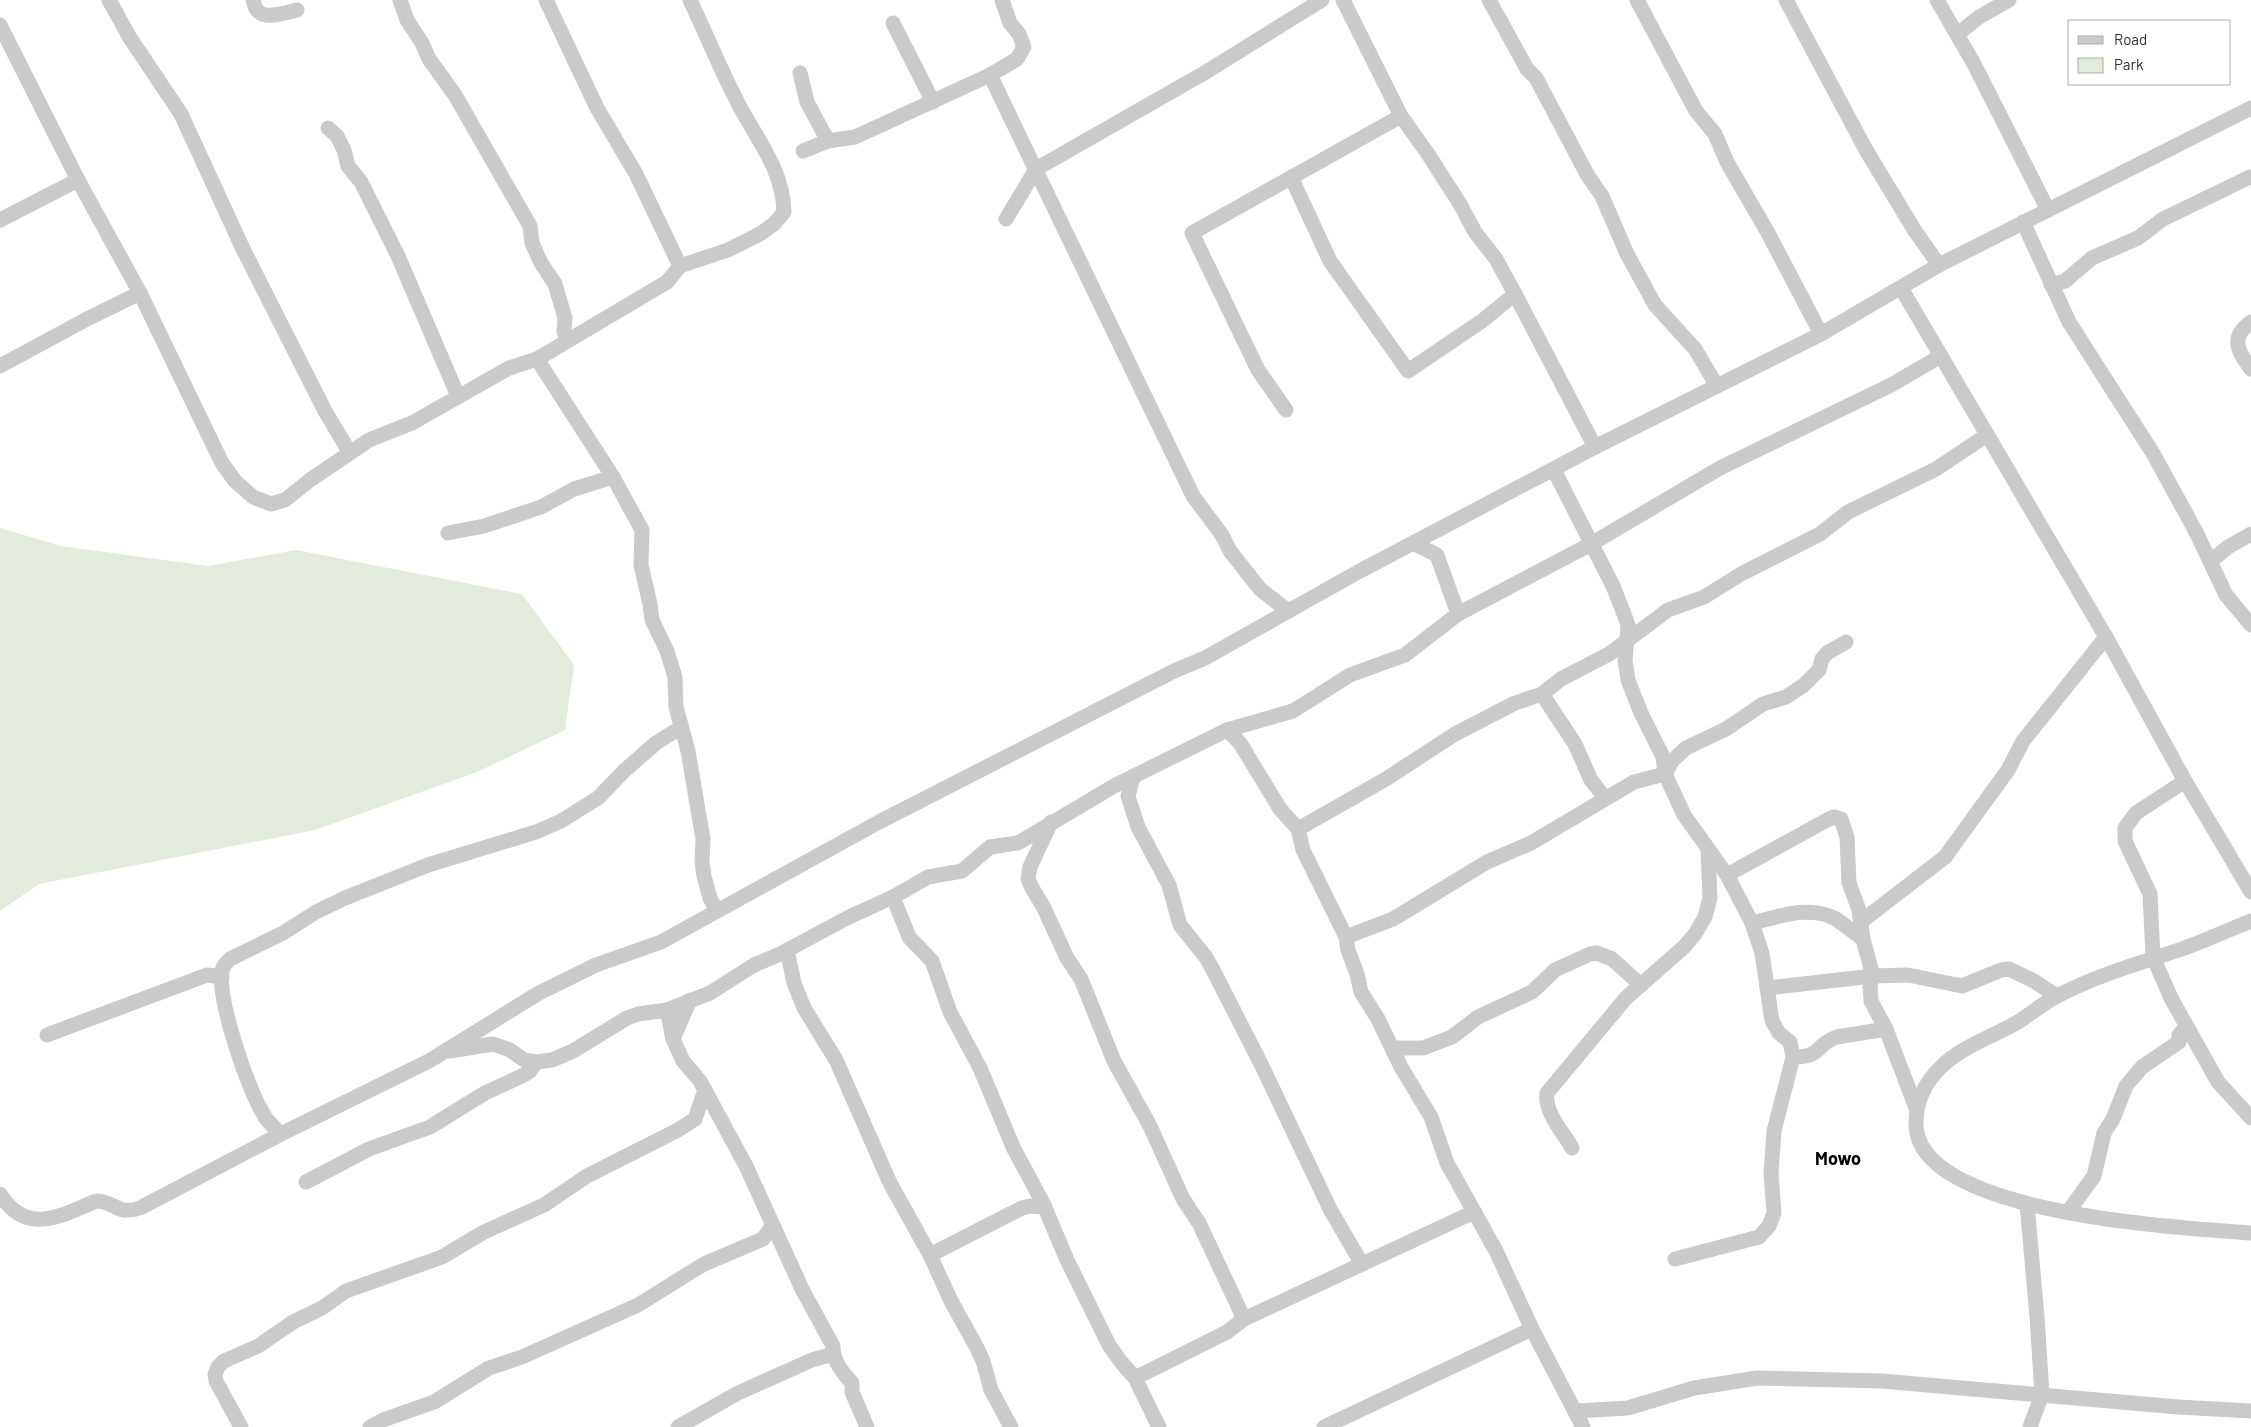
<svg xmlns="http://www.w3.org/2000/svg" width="2251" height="1427" viewBox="0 0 2251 1427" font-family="Barlow,sans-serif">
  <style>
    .green { fill: #e3ebdb }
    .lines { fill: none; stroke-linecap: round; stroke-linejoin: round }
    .minor { stroke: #cacaca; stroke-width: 15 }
    .labels { text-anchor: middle; stroke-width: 5; stroke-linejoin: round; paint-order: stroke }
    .quarter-label { font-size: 18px; font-weight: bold; fill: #000; stroke: #fff }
  </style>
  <rect width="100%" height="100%" fill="#fff"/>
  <!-- green -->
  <path class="green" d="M 0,528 L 61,546 L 208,566 L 296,550 L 522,594 L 574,665 L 565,730 L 477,772 L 315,830 L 39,884 L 0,911 Z"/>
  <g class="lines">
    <!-- minor -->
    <g class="minor">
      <path d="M 109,0 L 130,38 L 181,114 L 243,249 L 325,411 L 350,453"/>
      <path d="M 253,0 C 254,3 255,9 258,11 C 265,20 288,12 297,10"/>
      <path d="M 400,0 L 407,20 L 422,43 L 429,59 L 455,95 L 530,226 L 532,243 L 541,263 L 555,284 L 565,318 L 564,331 L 567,341"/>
      <path d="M 546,0 L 597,108 L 636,174 L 680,266"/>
      <path d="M 1343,0 L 1401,116 L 1428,154 L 1460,204 L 1475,232 L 1496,259 L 1515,294 L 1595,447"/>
      <path d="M 1489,0 L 1527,69 L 1536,78 L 1588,176 L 1602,196 L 1627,254 L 1655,305 L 1695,349 L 1717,386"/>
      <path d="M 1637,0 L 1696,111 L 1715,134 L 1727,162 L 1768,233 L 1821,334"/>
      <path d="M 1786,0 L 1866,150 L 1915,231 L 1939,265"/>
      <path d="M 1937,0 L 1974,64 L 2048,210"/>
      <path d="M 893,23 L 933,102"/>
      <path d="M 0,25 L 78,180 L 140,293 L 222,463 L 235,481 L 253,497 L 271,504 L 285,500 L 310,480 L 369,440 L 412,423 L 509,368 L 537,359 L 667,282 L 680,266 L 728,250 L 760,234 L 774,224 L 784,212 C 783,171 759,142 740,107 C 722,73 707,36 690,0"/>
      <path d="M 1958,34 L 1979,17 L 2009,0"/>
      <path d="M 800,73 L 807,102 L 828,141"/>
      <path d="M 990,75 L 1193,496 L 1222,535 L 1230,551 L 1260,589 L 1288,611"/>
      <path d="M 328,128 L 337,136 L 344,150 L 348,166 L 361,182 L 398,256 L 458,396"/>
      <path d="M 803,151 L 828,141 L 855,137 L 990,75 L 1017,59 L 1024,47 L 1019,34 L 1010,23 L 1002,0"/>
      <path d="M 1291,177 L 1330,261 L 1408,371 L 1482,321 L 1515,294"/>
      <path d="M 1006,219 L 1036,169 L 1206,72 L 1322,0"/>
      <path d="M 0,220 L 78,180"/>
      <path d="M 2023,222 L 2069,322 L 2154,455 L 2196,532 L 2226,595 L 2251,625"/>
      <path d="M 2051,285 L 2065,281 L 2092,258 L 2138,238 L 2163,219 L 2250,177"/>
      <path d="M 1901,288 L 2106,637 L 2185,781 L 2251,892"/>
      <path d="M 2251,322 C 2229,338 2238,351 2251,369"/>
      <path d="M 537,359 L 613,477 L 642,530 L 641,565 L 650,604 L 652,620 L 667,651 L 675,677 L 676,707 L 688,751 L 703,839 L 702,862 L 704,876 L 710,898 L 717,911"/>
      <path d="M 0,366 L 87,319 L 140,293"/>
      <path d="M 1286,410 L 1258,370 L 1192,233 L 1401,116"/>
      <path d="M 1554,470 L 1613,586 L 1624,614 L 1628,625 L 1625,660 L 1628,680 L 1641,713 L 1663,757 L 1665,774 L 1684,815 L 1727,875 L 1752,923 L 1762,953 L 1772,1021 L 1779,1033 L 1790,1042 L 1793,1057 L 1774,1131 L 1771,1173 L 1774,1213 L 1769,1226 L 1759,1237 L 1675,1259"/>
      <path d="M 448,533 L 484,526 L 541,507 L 574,489 L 613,477"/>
      <path d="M 1413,543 L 1437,555 L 1458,614"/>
      <path d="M 2211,561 L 2228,547 L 2251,534"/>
      <path d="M 1542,694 L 1575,744 L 1591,780 L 1605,798"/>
      <path d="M 1227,730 L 1240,743 L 1280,809 L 1298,829 L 1303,850 L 1346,937 L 1348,950 L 1357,974 L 1361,992 L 1378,1019 L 1401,1067 L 1431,1117 L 1447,1163 L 1496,1251 L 1532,1329 L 1583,1427"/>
      <path d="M 1133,777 L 1128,796 L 1138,827 L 1169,885 L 1180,925 L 1205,956 L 1212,968 L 1261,1064 L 1331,1211 L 1362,1264"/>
      <path d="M 2185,781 L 2136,813 L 2125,828 L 2125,841 L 2150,894 L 2153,957 L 2171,998 L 2218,1082 L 2251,1118"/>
      <path d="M 1051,822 L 1030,867 L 1028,879 L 1032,888 L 1043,906 L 1067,958 L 1081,979 L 1114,1061 L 1150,1126 L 1183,1199 L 1199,1223 L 1244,1319"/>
      <path d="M 1298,829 L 1386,779 L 1455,734 L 1515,703 L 1542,694 L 1561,679 L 1609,654 L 1668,610 L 1704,597 L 1741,574 L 1820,534 L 1848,512 L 1936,469 L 1987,435"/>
      <path d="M 1727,875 L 1827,820 L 1834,817 L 1841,819 L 1847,837 L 1849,883 L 1859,910 L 1863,939 L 1873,976 L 1870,985 L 1871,1001 L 1886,1029 L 1916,1108"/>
      <path d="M 893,897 L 909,937 L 932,961 L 950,1012 L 980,1068 L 1014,1149 L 1043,1203 L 1067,1260 L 1109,1345 L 1121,1362 L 1135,1378 L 1159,1427"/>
      <path d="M 1862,921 L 1945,857 L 2008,770 L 2023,741 L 2106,637"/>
      <path d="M 2251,921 C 2228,930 2205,941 2182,949 C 2140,963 2097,975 2057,996 C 2043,1003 2031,1014 2018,1022 C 1992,1037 1962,1046 1940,1068 C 1925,1083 1916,1102 1916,1123 C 1914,1215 2186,1228 2251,1233"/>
      <path d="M 1752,923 C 1777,917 1809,905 1834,918 C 1844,924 1853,932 1863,939"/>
      <path d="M 1346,937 L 1393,919 L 1487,862 L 1531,843 L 1634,782 L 1665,774 L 1672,761 L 1686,748 L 1726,729 L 1763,704 L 1786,697 L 1804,685 L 1819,670 L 1822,659 L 1827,653 L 1846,642"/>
      <path d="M 787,950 L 794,983 L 804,1008 L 836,1060 L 890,1183 L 930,1255 L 951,1301 L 976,1346 L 983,1361 L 991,1390 L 1011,1427"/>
      <path d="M 1767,988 L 1873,976 L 1908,975 L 1962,986 L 2001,970 L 2009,969 L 2034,981 L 2057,996"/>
      <path d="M 667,1010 L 673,1039 L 683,1061 L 700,1081 L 746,1166 L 802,1289 L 833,1346 C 833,1361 842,1372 852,1383 L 852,1392 L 867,1427"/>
      <path d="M 47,1035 L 207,975 L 222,977"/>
      <path d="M 673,1039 L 690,1000"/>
      <path d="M 1393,1048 L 1423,1048 L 1452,1037 L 1478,1017 L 1532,992 L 1555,970 L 1590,954 L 1597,953 L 1612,959 L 1641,985"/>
      <path d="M 450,1051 L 493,1044 L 510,1050 L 524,1060 L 536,1062 L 552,1060 L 573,1051 L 627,1018 L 638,1014 L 667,1010 L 710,993 L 754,965 L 778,955 L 849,917 L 893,897 L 928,877 L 962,871 L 990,847 L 1018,843 L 1114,786 L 1227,730 L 1293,711 L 1350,675 L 1405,655 L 1458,614 L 1591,544 L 1720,468 L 1891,385 L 1941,356"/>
      <path d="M 1793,1057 C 1823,1057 1814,1045 1837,1037 L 1886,1029"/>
      <path d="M 281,1134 C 275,1128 269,1123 265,1117 C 249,1091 217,1001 222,971 C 223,965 226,963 230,959 L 283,933 L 316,912 L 345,898 L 428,865 L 536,832 L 561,821 L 598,798 L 624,771 L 656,743 L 680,728"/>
      <path d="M 1572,1148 C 1563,1132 1544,1112 1547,1093 L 1626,998 L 1684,947 L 1695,934 L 1705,917 L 1710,898 L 1708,849"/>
      <path d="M 306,1182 L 369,1149 L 430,1127 L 485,1093 L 524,1075 L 530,1071 L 536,1062"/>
      <path d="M 0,1194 C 26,1236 61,1216 96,1201 C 115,1201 116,1216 140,1208 L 281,1134 L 429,1061 L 539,993 L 596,965 L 661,942 L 879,822 L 1174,671 L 1205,658 L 1358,572 L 1595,447 L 1821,334 L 1939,265 L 2251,108"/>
      <path d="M 2027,1204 L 2037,1317 L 2042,1394 L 2030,1427"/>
      <path d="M 2068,1212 L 2094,1176 L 2104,1133 L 2113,1119 L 2126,1086 L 2142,1067 L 2179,1042 L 2179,1035 L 2186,1026"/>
      <path d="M 930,1255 L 1022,1208 L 1030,1206 L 1045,1207"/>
      <path d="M 1135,1378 L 1227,1332 L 1244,1319 L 1474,1212"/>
      <path d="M 1576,1411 L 1628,1408 L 1694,1388 L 1757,1378 L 1882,1381 L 2178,1407 L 2251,1411"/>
      <path d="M 241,1427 L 216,1381 L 215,1374 L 218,1367 L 224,1361 L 258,1346 L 293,1322 L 322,1308 L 346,1291 L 442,1257 L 484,1232 L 544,1205 L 587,1176 L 678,1130 L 695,1119 L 705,1090"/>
      <path d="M 370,1427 L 383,1420 L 434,1402 L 489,1368 L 522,1357 L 638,1305 L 704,1264 L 763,1239 L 772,1226"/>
      <path d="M 678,1427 L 738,1393 L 812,1360 L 833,1354"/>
      <path d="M 1324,1427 L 1532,1329"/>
    </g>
  </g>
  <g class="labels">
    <!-- quarter labels -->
    <g class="quarter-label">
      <text x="1838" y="1165">Mowo</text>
    </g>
  </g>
  <!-- legend -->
  <rect x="2068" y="20" width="162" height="65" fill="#ffffff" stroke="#ababab"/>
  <rect x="2078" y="36" width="25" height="8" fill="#cacaca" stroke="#ababab"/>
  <text x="2114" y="45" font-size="15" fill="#2d2d2d">Road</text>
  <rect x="2078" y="58" width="25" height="15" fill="#e3ebdb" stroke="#ababab"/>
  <text x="2114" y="70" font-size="15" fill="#2d2d2d">Park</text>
</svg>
